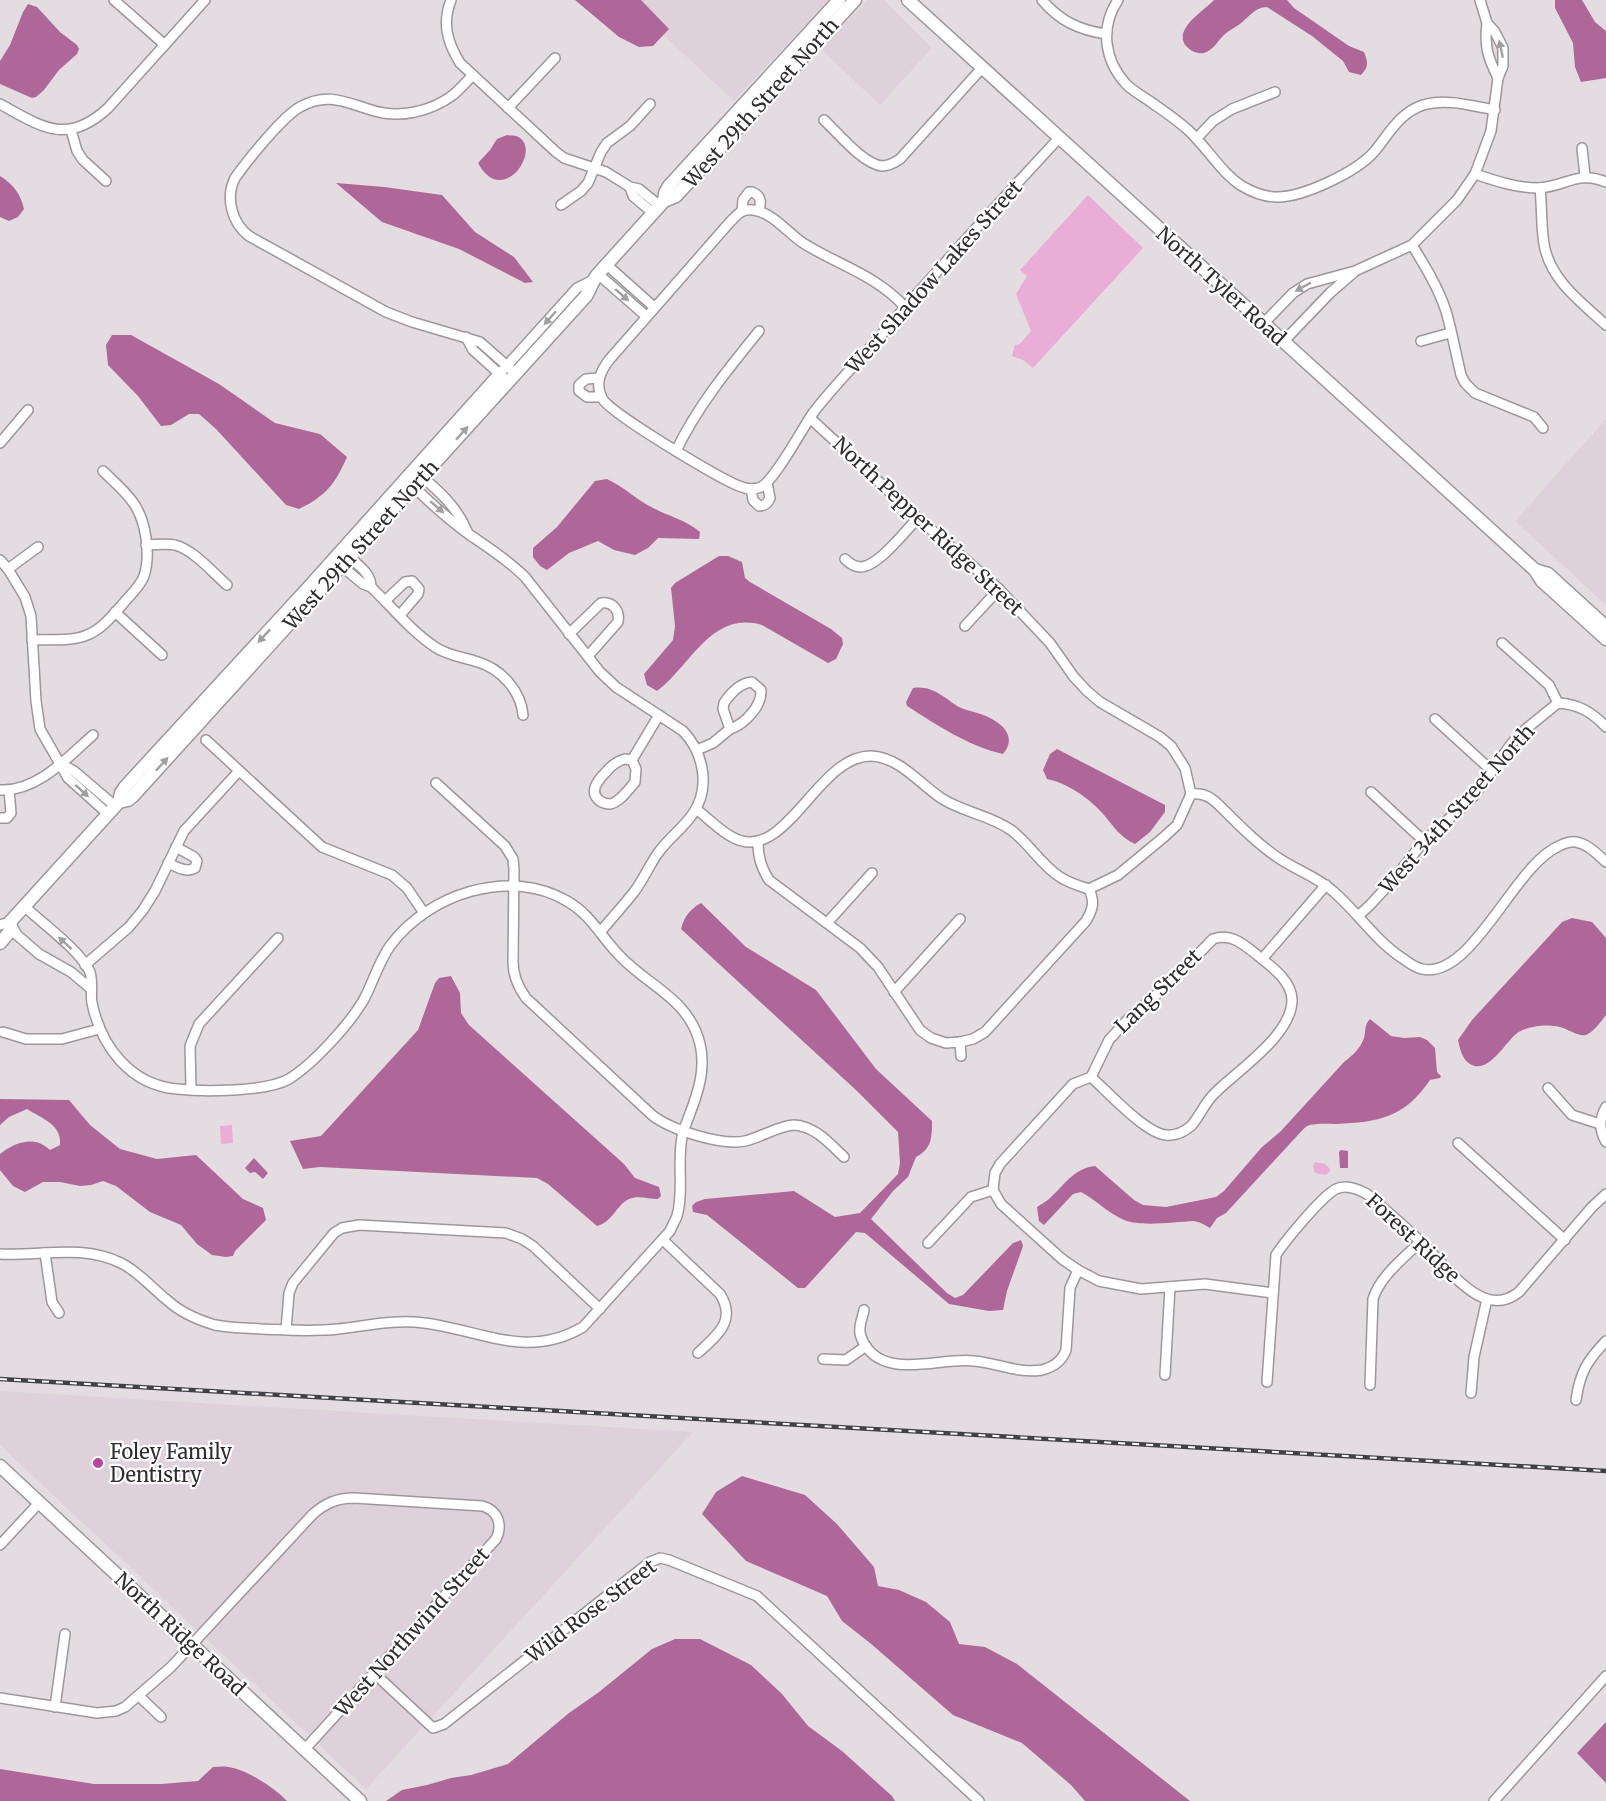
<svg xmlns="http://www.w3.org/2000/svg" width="1606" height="1801" viewBox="0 0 1606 1801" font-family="Merriweather,serif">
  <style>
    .built { fill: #ded1da }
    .green { fill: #eaadd6 }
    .water { fill: #af679a }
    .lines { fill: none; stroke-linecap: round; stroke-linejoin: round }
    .minor-casing { stroke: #9d979b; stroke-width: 12 }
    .major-casing { stroke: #9d979b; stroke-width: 15 }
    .minor { stroke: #fff; stroke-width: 9 }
    .major { stroke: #fff; stroke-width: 12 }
    .rail-casing { stroke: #424042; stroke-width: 4.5 }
    .rail { stroke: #fff; stroke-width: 2; stroke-dasharray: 7; stroke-linecap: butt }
    .oneway { fill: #a1a0a1 }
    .poi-dot { fill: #ba459d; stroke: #fff; stroke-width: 2 }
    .labels { text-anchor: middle; stroke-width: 4.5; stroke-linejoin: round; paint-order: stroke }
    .street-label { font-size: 20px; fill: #2e2c2e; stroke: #fff }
    .poi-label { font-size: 20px; fill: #2e2c2e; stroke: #fff; text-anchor: start }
  </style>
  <rect width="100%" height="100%" fill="#e3dde1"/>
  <!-- built -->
  <g class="built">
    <path d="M 626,0 L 828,0 L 734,101 Z"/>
    <path d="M 868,0 L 884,0 L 932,48 L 880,105 L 821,49 Z"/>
    <path d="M 1606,419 L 1606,605 L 1515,521 Z"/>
    <path d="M 0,1391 L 693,1432 L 366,1789 L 0,1445 Z"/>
  </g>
  <!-- green -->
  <g class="green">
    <path d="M 1088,195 L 1143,248 L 1033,368 L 1023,360 L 1012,356 L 1015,345 L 1020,344 L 1031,331 L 1016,294 L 1027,276 L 1020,270 Z"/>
    <path d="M 232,1125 L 233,1143 L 221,1144 L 220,1126 Z"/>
    <path d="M 1315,1162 L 1325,1164 L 1331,1170 L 1326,1175 L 1315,1173 L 1313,1166 Z"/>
  </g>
  <!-- water -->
  <g class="water">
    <path d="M 575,0 L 641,0 L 669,29 L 653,46 L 639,47 L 619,37 Z"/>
    <path d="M 1214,0 L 1287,0 L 1294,8 L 1349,46 L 1364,52 C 1368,62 1369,67 1361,75 L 1349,72 L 1343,61 L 1312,36 L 1267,7 C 1254,7 1248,19 1237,26 C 1233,29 1228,31 1225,34 C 1218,40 1214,50 1204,53 C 1198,54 1192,52 1187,47 C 1171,30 1204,11 1214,0 Z"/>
    <path d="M 1555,0 L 1582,0 L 1595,22 L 1606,31 L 1606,78 L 1581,82 L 1575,67 L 1573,43 L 1555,8 Z"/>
    <path d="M 28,4 L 37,7 L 60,32 L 77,45 L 79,49 L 77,54 L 59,70 L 44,90 L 36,97 L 32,98 L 0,84 L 0,61 L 10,45 L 23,12 Z"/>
    <path d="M 507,135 C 510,136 513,135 516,136 C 545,146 503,210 478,163 L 490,150 L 497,139 Z"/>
    <path d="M 0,176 C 14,185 20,193 24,209 L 18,217 L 9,221 L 0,217 Z"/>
    <path d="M 336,183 L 384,187 L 442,195 L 475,232 L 514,257 L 533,282 L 525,283 L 459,249 L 382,222 Z"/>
    <path d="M 112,335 L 131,335 L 219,384 L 275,423 L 320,434 L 347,457 C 335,484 326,496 299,509 L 286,505 L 216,429 L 199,414 L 189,414 L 171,425 L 161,426 L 138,396 L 108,365 L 106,345 Z"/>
    <path d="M 607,479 C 624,487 637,500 653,508 C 670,517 684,519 700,532 L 699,539 L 658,538 L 648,548 L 635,555 L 614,550 L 598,541 L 569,553 L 547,570 L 540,566 L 533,557 L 533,548 L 557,527 L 595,481 Z"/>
    <path d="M 719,556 L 728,556 L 742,562 L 745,578 L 750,582 L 831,629 L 842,638 L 843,644 L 836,659 L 828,663 L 762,625 C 711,610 690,667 657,691 L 647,685 L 644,674 L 673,640 L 675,626 L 671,588 L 675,583 Z"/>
    <path d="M 913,688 C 933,685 944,698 959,707 C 967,711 977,712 986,716 C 1002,723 1018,737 1003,754 C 968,746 937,725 907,706 L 906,702 Z"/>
    <path d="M 1057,749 L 1165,805 L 1165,812 L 1150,832 L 1135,844 C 1120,837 1114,827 1104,815 C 1090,799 1068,783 1047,779 L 1043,770 L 1050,754 Z"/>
    <path d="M 701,903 L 746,947 L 816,990 L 876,1069 L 932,1121 C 932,1137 932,1149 916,1157 L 908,1177 L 893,1191 L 871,1219 L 947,1293 L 955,1298 L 963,1295 L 1013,1243 L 1021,1240 L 1023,1246 L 1007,1291 L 1003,1310 L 989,1311 L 949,1304 L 865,1233 L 856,1232 L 805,1288 L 798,1288 L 707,1215 L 693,1212 L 692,1206 L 696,1202 L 705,1199 L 794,1191 L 835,1217 L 860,1213 L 898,1174 L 900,1163 L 898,1132 L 857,1091 L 681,929 C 684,917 690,909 701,903 Z"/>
    <path d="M 1572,918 L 1592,922 L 1606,938 L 1606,1015 C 1601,1021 1594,1032 1586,1035 C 1579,1037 1568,1029 1560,1027 C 1552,1025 1541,1025 1533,1027 C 1527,1028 1521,1030 1516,1034 C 1504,1044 1488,1075 1470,1064 C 1462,1059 1460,1049 1458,1040 L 1472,1020 L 1562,922 Z"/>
    <path d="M 451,976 L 460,993 L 461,1013 L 469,1025 L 624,1164 L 635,1178 L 659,1187 L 661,1196 L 658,1199 C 649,1199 638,1195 629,1199 C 616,1205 614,1221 597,1226 L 548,1184 L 537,1178 L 320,1167 L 303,1169 L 290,1141 L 321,1136 L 418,1030 L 435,983 L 439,978 Z"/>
    <path d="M 1370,1019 L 1391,1036 L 1404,1038 L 1420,1037 L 1427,1040 L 1435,1048 L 1437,1072 L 1441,1076 L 1440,1078 L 1430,1080 C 1404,1118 1379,1122 1336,1124 C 1328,1124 1315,1123 1307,1126 C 1304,1128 1300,1133 1297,1136 L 1226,1213 L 1217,1218 L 1210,1228 L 1201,1223 L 1194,1221 C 1174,1222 1142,1227 1124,1220 C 1108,1213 1096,1200 1081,1192 L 1073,1194 L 1044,1225 L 1039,1221 L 1037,1207 C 1043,1203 1049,1200 1053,1195 C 1066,1183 1075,1168 1095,1166 L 1134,1200 L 1143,1205 L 1166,1207 L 1216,1197 L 1224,1191 L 1262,1147 L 1280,1132 L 1344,1062 C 1353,1055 1360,1049 1364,1038 C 1366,1031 1364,1025 1370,1019 Z"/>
    <path d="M 0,1099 L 69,1100 L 90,1125 L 120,1149 L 157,1159 L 196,1155 L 243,1199 L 263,1208 L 266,1220 L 235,1251 L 233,1256 L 226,1257 L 212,1255 L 197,1244 L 181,1225 L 150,1212 L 116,1186 L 103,1181 L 91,1185 L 80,1186 L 60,1182 L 43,1182 L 25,1192 L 13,1186 L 0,1170 L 0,1154 C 15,1142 35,1135 50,1150 L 60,1145 C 62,1125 43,1119 27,1109 L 9,1117 L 0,1125 Z"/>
    <path d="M 1341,1150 L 1348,1151 L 1348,1168 L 1340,1168 L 1339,1152 Z"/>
    <path d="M 254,1158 L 268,1173 L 263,1179 L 255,1172 L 250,1173 L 245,1168 Z"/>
    <path d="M 742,1476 L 805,1495 L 837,1524 L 874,1567 L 878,1586 L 899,1590 L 926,1602 L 950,1622 L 959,1644 L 985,1647 L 1017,1664 L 1190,1801 L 1085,1801 L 1071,1785 L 1022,1743 L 953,1715 L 870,1643 L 842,1621 L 827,1596 L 746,1561 L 702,1514 L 716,1492 Z"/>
    <path d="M 675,1639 L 700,1639 L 751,1665 L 782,1694 L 808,1726 L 842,1751 L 892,1796 L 895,1801 L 386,1801 L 402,1790 L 427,1785 L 451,1778 L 471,1775 L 508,1764 L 569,1713 L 599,1692 L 652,1649 Z"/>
    <path d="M 1606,1722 L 1606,1783 L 1577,1753 Z"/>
    <path d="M 213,1767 C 218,1767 223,1766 228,1767 C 246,1769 275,1788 287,1801 L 0,1801 L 0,1769 L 94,1784 L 161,1784 L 198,1781 Z"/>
  </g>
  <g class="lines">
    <defs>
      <g id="minor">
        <path d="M 114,0 L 165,45"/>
        <path d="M 451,0 C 442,23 447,42 460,63 L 556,152 L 564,158 L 606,172 L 630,187 L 639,189 L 660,206"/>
        <path d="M 1042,0 C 1060,21 1079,30 1106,34"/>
        <path d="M 1118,0 C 1100,27 1104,60 1126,84 C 1132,90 1140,95 1148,100 C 1162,110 1176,119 1188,130 C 1206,146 1222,174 1242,186 C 1252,192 1265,197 1277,197 C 1304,197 1356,172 1374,152 C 1389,134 1399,113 1423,105 C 1446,98 1472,106 1495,110"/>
        <path d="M 1487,23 C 1484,46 1488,58 1498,78"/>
        <path d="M 473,75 C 467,81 460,89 453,95 C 430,112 399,119 371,110 C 345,102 327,92 300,107 C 282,117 247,161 235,178 C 225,198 232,223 249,236 L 386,312 L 412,322 L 480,342 L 515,373"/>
        <path d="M 0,104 C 42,127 67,146 108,108 L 205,0"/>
        <path d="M 508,108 L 555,58"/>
        <path d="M 824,120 C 838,133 863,164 882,166 C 889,166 894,163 900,159 L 982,68"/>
        <path d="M 71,130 L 77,151 L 83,160 L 106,181"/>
        <path d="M 1197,138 L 1213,121 L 1232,109 L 1275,92"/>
        <path d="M 1582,148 L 1585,176"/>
        <path d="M 1475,174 C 1496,181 1516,188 1538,188 C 1565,187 1577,170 1606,182"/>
        <path d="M 630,187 L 633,196 L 653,213"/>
        <path d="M 1540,188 C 1542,206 1541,226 1544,244 C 1550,280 1581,302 1606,325"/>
        <path d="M 561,205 L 581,191 L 588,183 L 601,152 L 607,143 L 630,126 L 650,104"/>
        <path d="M 742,211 L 743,200 L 749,192 L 752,192 C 762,196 761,203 759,211"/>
        <path d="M 1412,245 C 1425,266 1438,287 1446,311 C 1452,332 1456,354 1461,375 L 1465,383 L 1475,393 L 1534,417 L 1543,428"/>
        <path d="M 607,265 L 654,307"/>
        <path d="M 598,274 L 646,316"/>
        <path d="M 905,307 C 876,275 838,265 803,243 C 788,233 772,212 753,210 C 742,208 737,215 730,222 L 609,360 C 600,372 595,384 602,398 C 609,413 719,478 739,486 C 746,489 754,490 761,487 C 775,480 802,429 813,413 C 832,388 855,365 876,341 C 935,272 997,205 1059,138"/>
        <path d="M 1263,324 L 1293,293 L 1307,284 L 1355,271 L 1412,245 L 1457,200 L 1475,174 L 1491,131 L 1498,78 L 1503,66 L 1503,48 L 1495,32 L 1487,23 L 1480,0"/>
        <path d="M 466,337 L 473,350 L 503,377"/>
        <path d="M 1421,341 L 1450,333"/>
        <path d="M 1283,342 L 1330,293 L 1353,273"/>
        <path d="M 503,370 L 577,288 L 593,280"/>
        <path d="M 599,378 L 586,379 L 579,385 L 579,391 L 587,397 L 601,397"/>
        <path d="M 810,418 L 918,518 L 999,589 L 1050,643 L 1074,677 L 1087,691 L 1100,702 L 1160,737 L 1171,746 L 1185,768 L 1191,794"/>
        <path d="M 0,443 L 28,410"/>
        <path d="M 676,451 C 697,407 728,369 759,331"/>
        <path d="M 419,474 C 439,491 457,507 467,531"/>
        <path d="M 410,483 C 428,501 449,520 470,535 C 489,548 508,560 525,577 L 600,672 L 616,687 L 683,731 C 704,753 711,789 692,815 C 682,829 668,839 658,853 C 649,866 643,880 634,892 C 623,906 612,918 601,931"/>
        <path d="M 751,489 L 753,500 L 759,506 C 764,506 768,503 770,498 L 767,483"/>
        <path d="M 146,545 C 155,545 166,543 175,545 C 194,550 212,572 227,585"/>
        <path d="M 347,555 C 357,565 371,572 371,587"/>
        <path d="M 845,559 C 849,563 855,567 861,567 C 879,566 906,530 918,518"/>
        <path d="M 0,560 L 8,569 L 25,597 L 31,616 L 36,701 L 40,729 L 68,778 L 108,814"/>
        <path d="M 338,563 L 363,584 L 371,587 C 392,607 411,631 435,647 C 448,656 464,657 478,662 C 501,669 521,691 523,715"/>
        <path d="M 8,569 L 38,547"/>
        <path d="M 385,601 L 405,582 L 412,581 L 419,589 L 418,594 L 400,615"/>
        <path d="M 115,612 L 162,655"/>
        <path d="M 965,626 L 999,589"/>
        <path d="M 569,634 L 601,603 C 613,601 620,611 618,622 L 588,656"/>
        <path d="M 32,640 C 49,639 71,642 87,635 C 101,630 112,616 122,605 C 129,596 140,587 144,576 C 151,554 146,519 132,501 C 124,490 113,481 103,471"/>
        <path d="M 1502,643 L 1549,685 L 1558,703"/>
        <path d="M 752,682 L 761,690 C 762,706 745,724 730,729 L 723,709 L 724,703 C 730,694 740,683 752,682 Z"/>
        <path d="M 1558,703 C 1578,704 1592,712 1606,727"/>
        <path d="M 1435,719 L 1491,770"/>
        <path d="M 206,740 L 322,847 L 392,875 L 407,888 L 424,913"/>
        <path d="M 697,750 L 713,743 L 730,729"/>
        <path d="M 625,759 L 632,760 L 636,769 L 635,782 C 629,789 620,802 610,804 C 606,804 603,803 600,801 C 588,792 598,780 606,772 C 611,766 617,761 625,759 Z"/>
        <path d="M 632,760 L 659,715"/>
        <path d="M 61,764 L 74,771 L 115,806"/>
        <path d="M 436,783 L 505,846 L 513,859 L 514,869 L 513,962 C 513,976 518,987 526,998 L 652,1115 C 671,1130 722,1146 745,1141 C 759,1138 781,1125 794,1125 C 815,1126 830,1144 844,1157"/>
        <path d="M 0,790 C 37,792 67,758 93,735"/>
        <path d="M 1371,792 L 1424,841"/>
        <path d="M 1191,794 C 1207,792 1214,800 1225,811 C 1242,828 1260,846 1280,859 C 1298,871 1318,877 1334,892 C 1358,913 1375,940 1402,958 C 1408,962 1415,968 1422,969 C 1472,980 1514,865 1559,846 C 1565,843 1570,841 1576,842 C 1588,844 1597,854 1606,862"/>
        <path d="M 696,809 C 708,818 719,830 732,837 C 785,867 817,755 871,756 C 899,757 919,783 941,798 C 962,812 990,815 1011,830 C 1029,843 1041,865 1060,877 C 1069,883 1079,886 1089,889"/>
        <path d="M 0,818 L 7,818 L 11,813 L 9,790"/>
        <path d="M 758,842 C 758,857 761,867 769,880 L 860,948 L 878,967 L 920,1030 L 931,1038 L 946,1043 L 960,1042 L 973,1039 L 985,1032 L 1086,921 C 1093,909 1095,902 1089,889"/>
        <path d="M 168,863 C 177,867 186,873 195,868 L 197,861 L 194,857 L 176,847"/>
        <path d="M 1089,889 L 1118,875 L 1164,837 L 1177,825 L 1191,794"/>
        <path d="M 1358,916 L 1370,905 L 1394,879 L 1424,841 L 1473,797 L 1512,743 L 1527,728 L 1558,703"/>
        <path d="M 827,923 L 872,873"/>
        <path d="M 0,925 L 10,922 L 17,935 L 39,954 L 71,972 L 90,988"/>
        <path d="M 1262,959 L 1326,885"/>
        <path d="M 85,965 L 129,927 L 143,910 L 155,891 L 184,831 L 239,771"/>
        <path d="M 894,992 L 960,919"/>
        <path d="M 3,1032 L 26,1039 L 62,1039 L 99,1029"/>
        <path d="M 960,1042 L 961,1056"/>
        <path d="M 1548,1088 L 1572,1115 L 1600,1124"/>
        <path d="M 191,1089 L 190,1046 L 199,1024 L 278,938"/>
        <path d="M 1606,1107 C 1599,1119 1599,1130 1606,1142"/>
        <path d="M 1458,1143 L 1565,1240"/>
        <path d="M 993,1190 L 995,1173 L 1000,1164 L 1073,1084 L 1091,1077 L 1109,1040 L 1130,1017 L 1170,983 L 1213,939 C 1232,933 1243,944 1257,955 C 1271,966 1292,981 1292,1000 C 1292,1035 1238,1070 1215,1093 C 1205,1102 1200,1116 1191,1126 C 1184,1132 1175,1136 1166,1135 C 1145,1133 1108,1092 1091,1077"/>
        <path d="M 993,1190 L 1001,1204 L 1062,1259 L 1078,1270 L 1099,1281 L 1141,1289 L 1205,1284 L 1273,1293"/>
        <path d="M 663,1240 L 720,1294 C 737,1321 717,1335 698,1353"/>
        <path d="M 928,1243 L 971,1197 L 993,1190"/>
        <path d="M 45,1253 L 52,1302 L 59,1313"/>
        <path d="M 0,1254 C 42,1256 81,1244 121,1263 C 139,1272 152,1288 167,1300 C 180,1312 198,1320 215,1325 C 230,1328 246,1328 261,1329 C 287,1330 312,1332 338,1329 C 366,1326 396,1319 424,1323 C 481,1330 527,1360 583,1327 L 670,1231 C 672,1226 675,1221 677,1216 C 684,1192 677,1162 682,1137 C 683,1129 687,1123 689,1116 C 698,1093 706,1069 700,1044 C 689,998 647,986 618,954 C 600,935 591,915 567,901 C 509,867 428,894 390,946 C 378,963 373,983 363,1001 C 348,1026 313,1064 289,1079 C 266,1092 203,1092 177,1089 C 130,1085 101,1046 92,1003 C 90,993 94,979 89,970 C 77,948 43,924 24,906"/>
        <path d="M 864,1310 C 863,1316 860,1322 860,1328 C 859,1335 862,1340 865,1345 C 887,1380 941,1357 974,1361 C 998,1363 1018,1374 1042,1370 C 1054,1367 1062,1361 1066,1350 L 1070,1288 L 1078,1270"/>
        <path d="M 286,1330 L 289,1293 L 293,1283 L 334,1233 L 342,1228 L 359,1225 L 506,1233 L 522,1239 L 533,1246 L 600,1309"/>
        <path d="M 823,1359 L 846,1360 L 866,1346"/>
        <path d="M 1165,1375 L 1170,1287"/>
        <path d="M 1267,1382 L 1276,1255 C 1285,1241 1322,1196 1336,1189 C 1346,1184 1358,1189 1367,1194 C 1387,1211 1407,1228 1426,1247 C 1442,1263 1463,1290 1484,1298 C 1497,1303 1509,1300 1519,1292 L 1592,1207 L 1606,1194"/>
        <path d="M 1370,1385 L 1373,1299 C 1380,1276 1404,1258 1420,1242"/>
        <path d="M 1471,1393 L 1474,1357 L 1487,1299"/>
        <path d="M 1576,1400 C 1580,1372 1587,1361 1606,1341"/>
        <path d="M 0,1545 L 39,1503"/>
        <path d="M 374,1673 L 433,1728 L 444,1724 L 650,1562 L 660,1558 L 669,1560 L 757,1596 L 979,1801"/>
        <path d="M 139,1696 L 161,1717"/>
        <path d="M 0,1698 L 97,1713 L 116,1711 L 125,1707 L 171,1667 L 313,1514 C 326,1503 337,1498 354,1498 L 482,1506 C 498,1510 503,1525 496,1539 L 305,1749"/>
        <path d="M 55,1707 L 65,1634"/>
        <path d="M 1494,1801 L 1606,1676"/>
      </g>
      <g id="major">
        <path d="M 908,0 L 1535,570 L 1542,581 L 1606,639"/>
        <path d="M 664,201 L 665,193 L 669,186 L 839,0"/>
        <path d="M 1535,570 L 1548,574 L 1606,627"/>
        <path d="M 119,802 L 128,800 L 133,796 L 586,296 C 591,288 592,281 598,274 L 664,201 L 676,196 L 855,0"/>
        <path d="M 0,943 L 11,930 L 10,922 L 119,802 L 121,793 L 125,787 L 308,588 L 500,374"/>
        <path d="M 0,1466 L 360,1801"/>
      </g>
    </defs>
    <!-- minor casing -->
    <use href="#minor" class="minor-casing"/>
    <!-- major casing -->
    <use href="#major" class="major-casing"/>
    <!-- minor -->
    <use href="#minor" class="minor"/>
    <!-- major -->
    <use href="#major" class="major"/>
    <defs>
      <path id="rail" d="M 0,1379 L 1606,1471"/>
    </defs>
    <!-- rail casing -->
    <use href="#rail" class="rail-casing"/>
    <!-- rail -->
    <use href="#rail" class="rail"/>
  </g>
  <!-- one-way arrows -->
  <defs><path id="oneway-solid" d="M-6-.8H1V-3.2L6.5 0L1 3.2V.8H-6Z" transform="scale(1.5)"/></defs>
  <g class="oneway">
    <use href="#oneway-solid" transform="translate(1501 49) rotate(-102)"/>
    <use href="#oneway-solid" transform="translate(1303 287) rotate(151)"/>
    <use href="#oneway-solid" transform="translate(622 295) rotate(41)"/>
    <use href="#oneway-solid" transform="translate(550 318) rotate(132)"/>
    <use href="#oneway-solid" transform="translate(462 433) rotate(-48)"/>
    <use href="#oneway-solid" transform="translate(437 507) rotate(41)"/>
    <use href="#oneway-solid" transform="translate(264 636) rotate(133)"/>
    <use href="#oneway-solid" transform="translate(162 764) rotate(-48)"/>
    <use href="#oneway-solid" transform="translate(82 791) rotate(42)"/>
    <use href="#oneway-solid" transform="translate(65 943) rotate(-138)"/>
  </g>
  <!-- markers -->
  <circle class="poi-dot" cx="98" cy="1463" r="6"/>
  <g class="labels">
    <!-- street labels -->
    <g class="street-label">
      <text transform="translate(761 103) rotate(-48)" y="7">West 29th Street North</text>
      <text transform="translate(934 277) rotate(-48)" y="7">West Shadow Lakes Street</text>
      <text transform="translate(1221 286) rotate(42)" y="7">North Tyler Road</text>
      <text transform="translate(928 526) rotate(43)" y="7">North Pepper Ridge Street</text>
      <text transform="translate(361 545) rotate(-48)" y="7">West 29th Street North</text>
      <text transform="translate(1457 809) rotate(-48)" y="7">West 34th Street North</text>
      <text transform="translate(1158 991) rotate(-44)" y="7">Lang Street</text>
      <text transform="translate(1413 1238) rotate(43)" y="7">Forest Ridge</text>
      <text transform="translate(591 1611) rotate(-37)" y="7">Wild Rose Street</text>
      <text transform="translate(412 1632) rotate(-48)" y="7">West Northwind Street</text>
      <text transform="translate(180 1634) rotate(43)" y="7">North Ridge Road</text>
    </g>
    <!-- poi labels -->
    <g class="poi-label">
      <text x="110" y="1459">Foley Family<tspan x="110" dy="23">Dentistry</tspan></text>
    </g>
  </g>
</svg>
